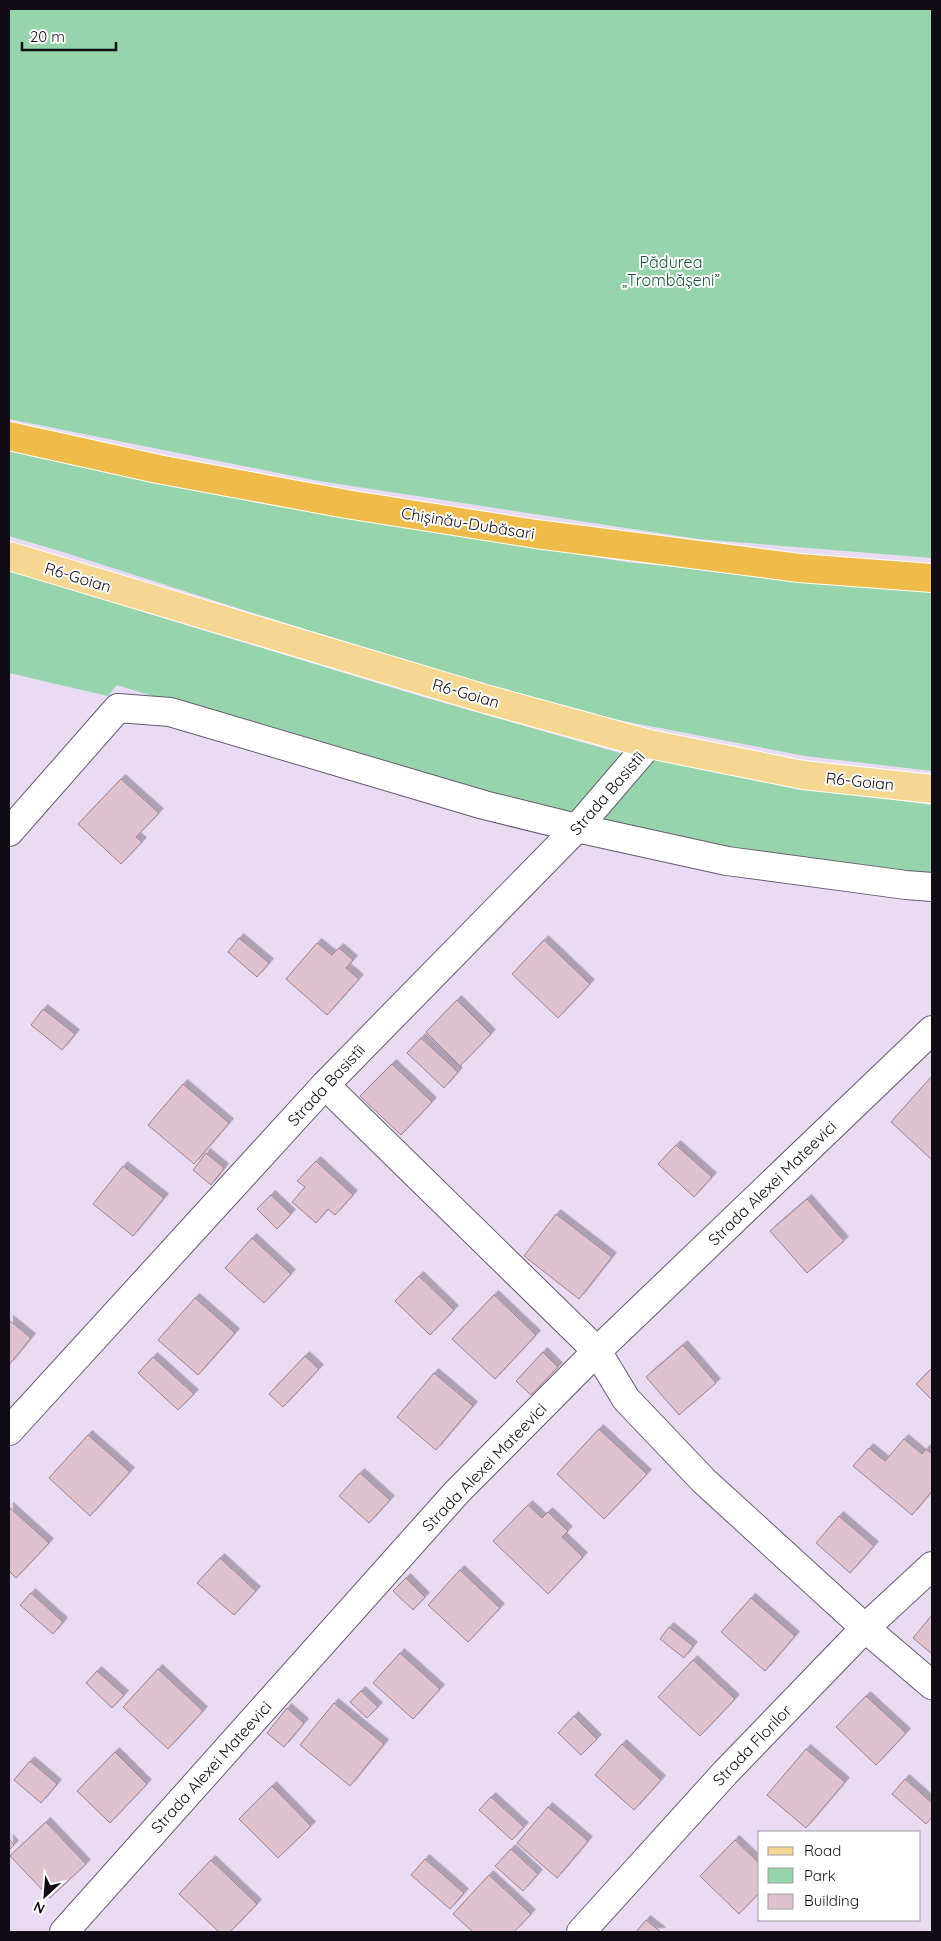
<svg xmlns="http://www.w3.org/2000/svg" width="941" height="1941" viewBox="0 0 941 1941" font-family="Quicksand,sans-serif">
  <style>
    .green { fill: #96d5ab }
    .building { fill: #dfc2ce; stroke: #9d828e; filter: url(#shadow) }
    .lines { fill: none; stroke-linecap: round; stroke-linejoin: round }
    .minor-casing { stroke: #665a6f; stroke-width: 30 }
    .major-casing { stroke: #fff; stroke-width: 30 }
    .highway-casing { stroke: #fff; stroke-width: 30 }
    .minor { stroke: #fff; stroke-width: 28 }
    .major { stroke: #f6d792; stroke-width: 28 }
    .highway { stroke: #f0bc49; stroke-width: 28 }
    .labels { text-anchor: middle; stroke-width: 4; stroke-linejoin: round; paint-order: stroke }
    .park-label { font-size: 16px; fill: #135a34; stroke: #fff }
    .street-label { font-size: 16px; fill: #110c14; stroke: #fff }
  </style>
  <defs>
    <filter id="shadow"><feDropShadow dx="4.5" dy="-4.5" stdDeviation="0" flood-color="#0004"/></filter>
  </defs>
  <rect width="100%" height="100%" fill="#e9dbf4"/>
  <!-- green -->
  <g class="green">
    <path d="M 9,9 L 932,9 L 932,558 L 698,539 L 319,481 L 9,419 Z"/>
    <path d="M 9,450 L 49,460 L 269,505 L 626,562 L 932,593 L 932,771 L 805,756 L 618,720 L 431,670 L 63,552 L 9,536 Z"/>
    <path d="M 9,571 L 423,697 L 623,754 L 573,818 L 489,800 L 117,685 L 108,696 L 9,673 Z"/>
    <path d="M 655,758 L 805,788 L 932,805 L 932,878 L 730,853 L 599,824 Z"/>
  </g>
  <!-- building -->
  <g class="building">
    <path d="M 121,779 L 159,813 L 136,837 L 142,842 L 121,864 L 78,824 Z"/>
    <path d="M 239,938 L 269,963 L 257,977 L 228,952 Z"/>
    <path d="M 544,940 L 590,984 L 558,1018 L 512,974 Z"/>
    <path d="M 317,943 L 332,955 L 339,948 L 353,960 L 346,968 L 359,979 L 327,1015 L 286,979 Z"/>
    <path d="M 457,1000 L 491,1034 L 460,1066 L 426,1032 Z"/>
    <path d="M 43,1009 L 75,1034 L 62,1050 L 31,1025 Z"/>
    <path d="M 421,1038 L 458,1072 L 444,1088 L 407,1053 Z"/>
    <path d="M 392,1064 L 432,1102 L 401,1135 L 360,1096 Z"/>
    <path d="M 932,1076 L 932,1160 L 891,1122 Z"/>
    <path d="M 183,1084 L 229,1123 L 194,1164 L 148,1125 Z"/>
    <path d="M 676,1145 L 712,1177 L 694,1197 L 658,1164 Z"/>
    <path d="M 206,1153 L 224,1168 L 211,1185 L 193,1170 Z"/>
    <path d="M 316,1161 L 353,1195 L 335,1215 L 328,1209 L 316,1223 L 292,1202 L 305,1187 L 297,1181 Z"/>
    <path d="M 123,1166 L 164,1198 L 133,1236 L 93,1204 Z"/>
    <path d="M 271,1195 L 291,1214 L 277,1229 L 257,1209 Z"/>
    <path d="M 807,1199 L 844,1241 L 807,1273 L 770,1231 Z"/>
    <path d="M 556,1214 L 612,1257 L 579,1299 L 524,1256 Z"/>
    <path d="M 252,1238 L 291,1274 L 264,1303 L 225,1268 Z"/>
    <path d="M 419,1276 L 454,1310 L 430,1335 L 395,1301 Z"/>
    <path d="M 494,1295 L 536,1335 L 495,1379 L 452,1339 Z"/>
    <path d="M 195,1298 L 235,1333 L 198,1375 L 158,1340 Z"/>
    <path d="M 9,1320 L 31,1338 L 9,1365 Z"/>
    <path d="M 683,1345 L 716,1383 L 679,1415 L 646,1377 Z"/>
    <path d="M 543,1352 L 558,1367 L 531,1395 L 516,1381 Z"/>
    <path d="M 305,1356 L 319,1369 L 283,1407 L 269,1394 Z"/>
    <path d="M 153,1357 L 194,1394 L 178,1410 L 138,1373 Z"/>
    <path d="M 932,1368 L 932,1400 L 916,1384 Z"/>
    <path d="M 434,1373 L 473,1406 L 436,1450 L 397,1417 Z"/>
    <path d="M 599,1429 L 647,1474 L 604,1519 L 557,1474 Z"/>
    <path d="M 88,1435 L 130,1472 L 90,1516 L 49,1478 Z"/>
    <path d="M 904,1439 L 922,1454 L 926,1449 L 932,1454 L 932,1491 L 912,1515 L 853,1466 L 869,1448 L 885,1461 Z"/>
    <path d="M 360,1473 L 390,1500 L 369,1523 L 339,1496 Z"/>
    <path d="M 528,1505 L 542,1518 L 548,1512 L 568,1531 L 562,1537 L 583,1557 L 548,1594 L 493,1541 Z"/>
    <path d="M 9,1507 L 49,1543 L 16,1578 L 9,1571 Z"/>
    <path d="M 839,1516 L 874,1546 L 850,1573 L 816,1543 Z"/>
    <path d="M 220,1558 L 256,1591 L 234,1615 L 197,1583 Z"/>
    <path d="M 460,1570 L 500,1608 L 468,1642 L 428,1605 Z"/>
    <path d="M 406,1578 L 425,1597 L 413,1610 L 393,1591 Z"/>
    <path d="M 31,1593 L 63,1622 L 53,1634 L 20,1605 Z"/>
    <path d="M 751,1598 L 795,1636 L 765,1671 L 721,1632 Z"/>
    <path d="M 932,1615 L 932,1654 L 913,1638 Z"/>
    <path d="M 669,1627 L 693,1646 L 684,1658 L 660,1639 Z"/>
    <path d="M 400,1653 L 440,1689 L 413,1719 L 373,1683 Z"/>
    <path d="M 693,1660 L 735,1699 L 700,1736 L 658,1697 Z"/>
    <path d="M 158,1669 L 203,1711 L 168,1749 L 123,1707 Z"/>
    <path d="M 97,1671 L 124,1695 L 112,1708 L 86,1683 Z"/>
    <path d="M 361,1691 L 378,1707 L 367,1718 L 350,1702 Z"/>
    <path d="M 866,1696 L 906,1733 L 876,1765 L 836,1727 Z"/>
    <path d="M 334,1703 L 384,1744 L 350,1786 L 300,1745 Z"/>
    <path d="M 287,1708 L 304,1723 L 284,1747 L 267,1733 Z"/>
    <path d="M 574,1716 L 597,1739 L 581,1755 L 558,1733 Z"/>
    <path d="M 622,1744 L 661,1780 L 634,1810 L 595,1775 Z"/>
    <path d="M 806,1749 L 845,1782 L 806,1828 L 767,1795 Z"/>
    <path d="M 115,1752 L 147,1784 L 110,1823 L 77,1791 Z"/>
    <path d="M 30,1761 L 57,1784 L 41,1803 L 14,1780 Z"/>
    <path d="M 905,1779 L 932,1803 L 932,1817 L 926,1824 L 892,1794 Z"/>
    <path d="M 272,1786 L 311,1826 L 278,1858 L 239,1819 Z"/>
    <path d="M 491,1797 L 524,1827 L 512,1840 L 479,1810 Z"/>
    <path d="M 548,1807 L 588,1841 L 557,1878 L 517,1843 Z"/>
    <path d="M 46,1822 L 86,1864 L 50,1898 L 10,1856 Z"/>
    <path d="M 9,1839 L 14,1845 L 9,1850 Z"/>
    <path d="M 735,1840 L 760,1864 L 760,1892 L 739,1914 L 700,1876 Z"/>
    <path d="M 511,1849 L 538,1874 L 523,1891 L 495,1866 Z"/>
    <path d="M 425,1859 L 464,1893 L 450,1909 L 411,1875 Z"/>
    <path d="M 211,1860 L 257,1904 L 230,1932 L 219,1932 L 179,1894 Z"/>
    <path d="M 489,1875 L 531,1914 L 514,1932 L 473,1932 L 453,1914 Z"/>
    <path d="M 646,1920 L 661,1932 L 636,1932 Z"/>
  </g>
  <g class="lines">
    <defs>
      <g id="minor">
        <path d="M 9,832 L 118,708 L 170,712 L 484,805 L 577,828 L 727,861 L 906,885 L 932,887"/>
        <path d="M 325,1085 L 597,1351 L 626,1399 L 704,1481 L 865,1628 L 932,1685"/>
        <path d="M 9,1431 L 325,1085 L 577,828 L 649,744"/>
        <path d="M 64,1932 L 457,1492 L 597,1351 L 932,1030"/>
        <path d="M 581,1932 L 725,1773 L 865,1628 L 932,1566"/>
      </g>
      <path id="major" d="M 9,556 L 489,700 L 649,744 L 803,775 L 932,789"/>
      <path id="highway" d="M 9,436 L 158,469 L 346,504 L 536,534 L 799,568 L 932,578"/>
    </defs>
    <!-- minor casing -->
    <use href="#minor" class="minor-casing"/>
    <!-- major casing -->
    <use href="#major" class="major-casing"/>
    <!-- highway casing -->
    <use href="#highway" class="highway-casing"/>
    <!-- minor -->
    <use href="#minor" class="minor"/>
    <!-- major -->
    <use href="#major" class="major"/>
    <!-- highway -->
    <use href="#highway" class="highway"/>
  </g>
  <g class="labels">
    <!-- park labels -->
    <g class="park-label">
      <text x="671" y="268">Pădurea<tspan x="671" dy="18">„Trombășeni”</tspan></text>
    </g>
    <!-- street labels -->
    <g class="street-label">
      <text transform="translate(468 523) rotate(9)" y="6">Chișinău-Dubăsari</text>
      <text transform="translate(78 577) rotate(17)" y="6">R6-Goian</text>
      <text transform="translate(466 693) rotate(16)" y="6">R6-Goian</text>
      <text transform="translate(860 781) rotate(6)" y="6">R6-Goian</text>
      <text transform="translate(607 793) rotate(-49)" y="6">Strada Basistîi</text>
      <text transform="translate(326 1085) rotate(-47)" y="6">Strada Basistîi</text>
      <text transform="translate(772 1183) rotate(-44)" y="6">Strada Alexei Mateevici</text>
      <text transform="translate(484 1467) rotate(-46)" y="6">Strada Alexei Mateevici</text>
      <text transform="translate(752 1745) rotate(-46)" y="6">Strada Florilor</text>
      <text transform="translate(211 1767) rotate(-48)" y="6">Strada Alexei Mateevici</text>
    </g>
  </g>
  <!-- border -->
  <rect width="941" height="1941" fill="none" stroke="#110c14" stroke-width="20"/>
  <!-- legend -->
  <rect x="758" y="1831" width="162" height="90" fill="#ffffff" stroke="#a09ea1"/>
  <rect x="768" y="1847" width="25" height="8" fill="#f6d792" stroke="#a09ea1"/>
  <text x="804" y="1856" font-size="15" fill="#110c14">Road</text>
  <rect x="768" y="1868" width="25" height="15" fill="#96d5ab" stroke="#a09ea1"/>
  <text x="804" y="1881" font-size="15" fill="#110c14">Park</text>
  <rect x="768" y="1894" width="25" height="15" fill="#dfc2ce" stroke="#a09ea1"/>
  <text x="804" y="1906" font-size="15" fill="#110c14">Building</text>
  <!-- north arrow -->
  <g transform="translate(45 1896) rotate(206)" stroke="#ffffff" stroke-width="4" paint-order="stroke">
  <path d="M0-4L9 19L0 12L-9 19Z" fill="#110c14"/>
  <text y="-8" font-size="14" font-weight="bold" text-anchor="middle" fill="#110c14">N</text>
  </g>
  <!-- scale -->
  <path d="M22 42v8h94v-8" fill="none" stroke="#110c14" stroke-width="2.5"/>
  <text x="30" y="42" font-size="15" fill="#110c14" stroke="#ffffff" stroke-width="4" paint-order="stroke">20 m</text>
</svg>
